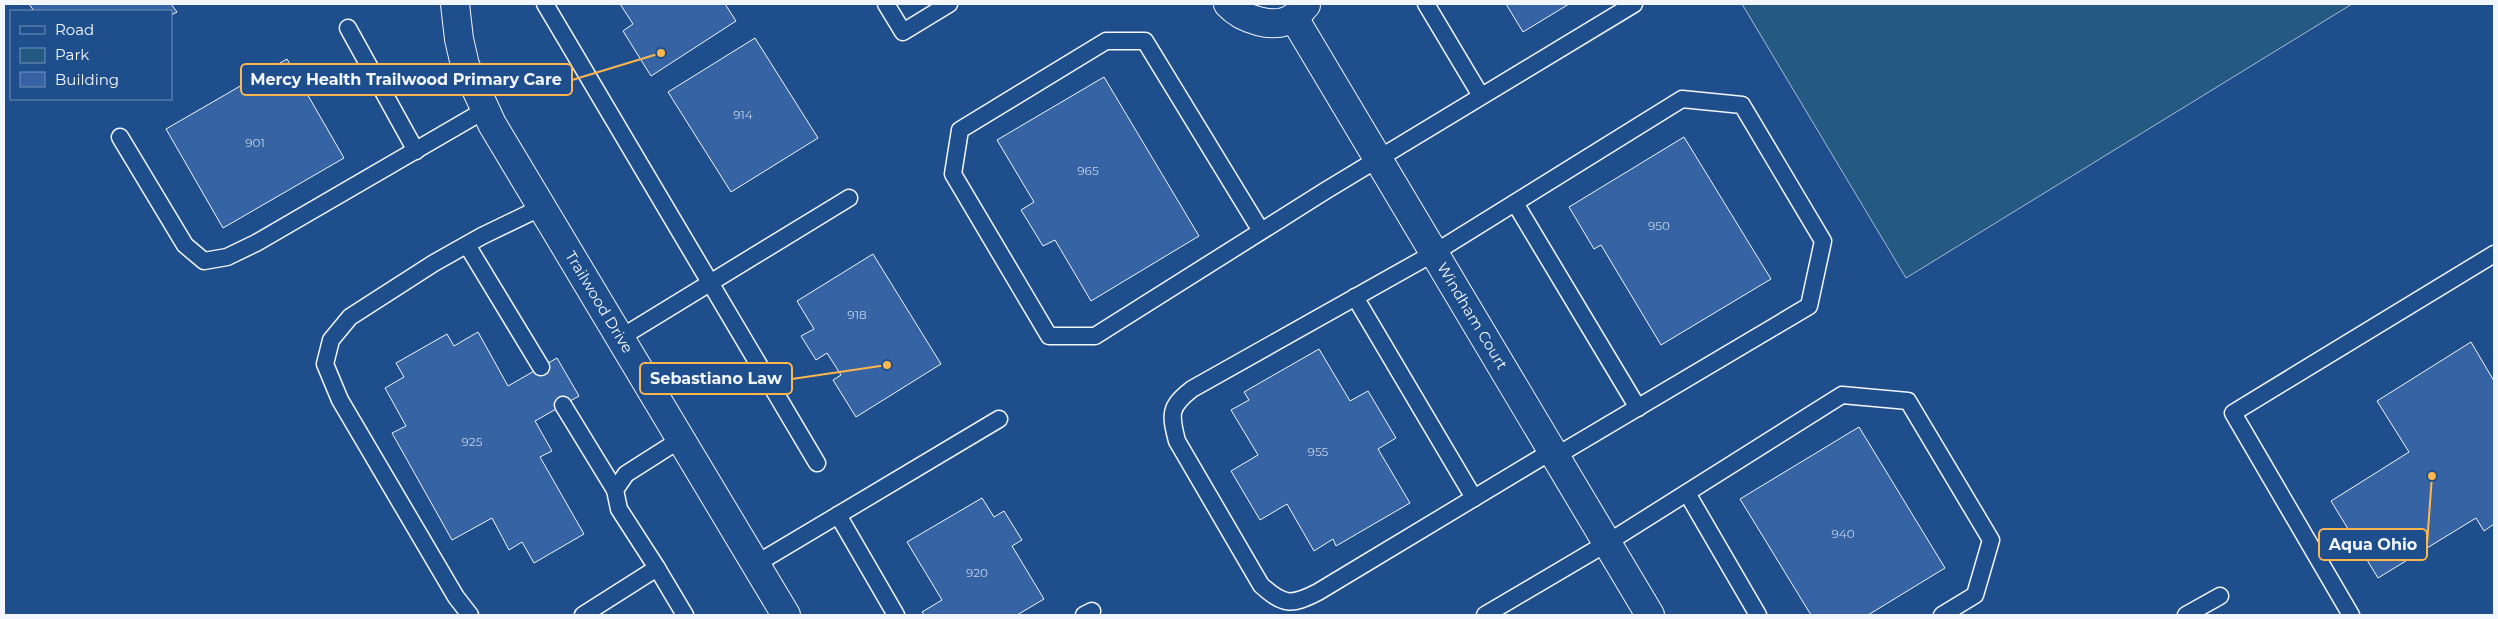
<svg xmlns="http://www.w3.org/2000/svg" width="2498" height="619" viewBox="0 0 2498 619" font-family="Montserrat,sans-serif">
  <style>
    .green { fill: #245a82; stroke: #a8bbd7 }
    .building { fill: #3563a3; stroke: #f2f6ff }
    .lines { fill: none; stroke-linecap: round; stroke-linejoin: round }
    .lane-casing { stroke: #f2f6ff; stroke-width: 19 }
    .street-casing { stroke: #f2f6ff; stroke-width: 30 }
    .lane { stroke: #1f4e8c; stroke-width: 16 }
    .street { stroke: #1f4e8c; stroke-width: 28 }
    .labels { text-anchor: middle; stroke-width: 4; stroke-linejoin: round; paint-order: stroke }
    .number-label { font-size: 12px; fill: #c3d1e8 }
    .street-label { font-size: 15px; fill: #f2f6ff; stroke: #1f4e8c }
    .leader { fill: none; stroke: #ffb74d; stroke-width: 2 }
    .callout-dot { fill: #ffb74d; stroke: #1f4e8c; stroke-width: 2 }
    .callout { fill: #1f4e8c; stroke: #ffb74d; stroke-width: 2 }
    .callout-label { font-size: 16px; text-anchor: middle; font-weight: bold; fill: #f2f6ff }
  </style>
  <rect width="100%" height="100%" fill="#1f4e8c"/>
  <!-- green -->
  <path class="green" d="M 1742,4 L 2352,4 L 1906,278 Z"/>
  <!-- building -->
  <g class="building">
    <path d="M 29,4 L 171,4 L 177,12 L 171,15 L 171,11 L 34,11 Z"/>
    <path d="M 620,4 L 725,4 L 736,21 L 651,76 L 623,31 L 633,24 Z"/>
    <path d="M 1506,4 L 1569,4 L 1523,32 Z"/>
    <path d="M 755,38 L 818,138 L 731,192 L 668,92 Z"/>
    <path d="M 287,59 L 344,158 L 223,228 L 166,129 Z"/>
    <path d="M 1104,77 L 1199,236 L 1091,301 L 1055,240 L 1043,246 L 1021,210 L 1034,202 L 997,140 Z"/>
    <path d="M 1684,137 L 1771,279 L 1661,345 L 1601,245 L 1594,249 L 1569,207 Z"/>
    <path d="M 873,254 L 941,364 L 856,417 L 833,380 L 841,375 L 827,353 L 816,360 L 801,336 L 814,329 L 797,301 Z"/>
    <path d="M 478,332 L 508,386 L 557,358 L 579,396 L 535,421 L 552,451 L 540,457 L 584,534 L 534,563 L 522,542 L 509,550 L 492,518 L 452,540 L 392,433 L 406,426 L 385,388 L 404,377 L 396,363 L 447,334 L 454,346 Z"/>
    <path d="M 2471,342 L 2494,381 L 2494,524 L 2484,531 L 2476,518 L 2378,578 L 2331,501 L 2409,452 L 2377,401 Z"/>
    <path d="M 1319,349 L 1350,401 L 1368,391 L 1396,438 L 1378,449 L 1410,503 L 1336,546 L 1333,539 L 1314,551 L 1287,504 L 1260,520 L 1231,471 L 1258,455 L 1231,410 L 1249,400 L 1244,392 Z"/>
    <path d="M 1859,427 L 1945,568 L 1868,615 L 1811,615 L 1740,499 Z"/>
    <path d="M 982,498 L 994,517 L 1004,511 L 1022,540 L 1012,546 L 1044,599 L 1017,615 L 924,615 L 922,612 L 942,600 L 907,542 Z"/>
  </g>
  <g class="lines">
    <defs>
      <g id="lane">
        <path d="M 545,4 L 817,463"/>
        <path d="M 886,4 L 903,32 L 949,4"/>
        <path d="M 1426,4 L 1481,96"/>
        <path d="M 348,28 L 416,151"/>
        <path d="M 120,137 L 185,245 L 204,261 L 227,257 L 256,243 L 485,110"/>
        <path d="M 1515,203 L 1638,408"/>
        <path d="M 1261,231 L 1145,41 L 1106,41 L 960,130 L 953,174 L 1049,336 L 1095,336 L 1325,191 L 1634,4"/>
        <path d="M 467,245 L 541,367"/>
        <path d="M 1355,297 L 1474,498"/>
        <path d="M 620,338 L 849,198"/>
        <path d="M 563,405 L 615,490"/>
        <path d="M 1552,451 L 1318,592 C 1291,606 1283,605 1261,585 L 1177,441 C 1170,414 1169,407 1192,389 L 1434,253 L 1682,99 L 1742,105 L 1823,241 L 1809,306 L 1556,456"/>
        <path d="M 1687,493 L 1758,615"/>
        <path d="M 838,515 L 896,615"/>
        <path d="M 756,564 L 999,419"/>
        <path d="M 657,568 L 685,615"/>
        <path d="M 470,615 L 456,597 L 340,400 L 325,364 L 331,340 L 350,317 L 434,263 L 482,236 L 542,207"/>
        <path d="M 583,615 L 657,568 L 619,509 L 615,490 L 626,474 L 681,439"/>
        <path d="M 1084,615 L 1092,611"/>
        <path d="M 1485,615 L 1607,543 L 1842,395 L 1908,401 L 1991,540 L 1975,595 L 1942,615"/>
        <path d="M 2186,615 L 2220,596"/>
        <path d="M 2351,615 L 2233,413 L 2494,254"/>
      </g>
      <g id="street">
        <path d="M 455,4 L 459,39 L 465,65 L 492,124 L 786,615"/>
        <path d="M 1228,4 C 1242,19 1275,31 1294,17 C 1299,14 1302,9 1306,5"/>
        <path d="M 1294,18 L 1650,615"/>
      </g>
    </defs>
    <!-- lane casing -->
    <use href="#lane" class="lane-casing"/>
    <!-- street casing -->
    <use href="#street" class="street-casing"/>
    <!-- lane -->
    <use href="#lane" class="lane"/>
    <!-- street -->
    <use href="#street" class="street"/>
  </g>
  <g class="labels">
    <!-- number labels -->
    <g class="number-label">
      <text x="743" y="119">914</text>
      <text x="255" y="147">901</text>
      <text x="1088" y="175">965</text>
      <text x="1659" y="230">950</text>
      <text x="857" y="319">918</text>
      <text x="472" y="446">925</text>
      <text x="1318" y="456">955</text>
      <text x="1843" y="538">940</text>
      <text x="977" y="577">920</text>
    </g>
    <!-- street labels -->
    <g class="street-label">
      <text transform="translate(599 302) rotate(59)" y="5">Trailwood Drive</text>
      <text transform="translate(1472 316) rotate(59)" y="5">Windham Court</text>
    </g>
  </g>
  <!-- callouts -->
  <path class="leader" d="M661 53L572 80M887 365L792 379M2432 476L2427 544"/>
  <g class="callout-dot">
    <circle cx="661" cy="53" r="5"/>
    <circle cx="887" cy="365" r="5"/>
    <circle cx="2432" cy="476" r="5"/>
  </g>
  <g class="callout">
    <rect x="241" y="64" width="331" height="31" rx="5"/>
    <rect x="640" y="363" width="152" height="31" rx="5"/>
    <rect x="2319" y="529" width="108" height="31" rx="5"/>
  </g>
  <g class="callout-label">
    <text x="406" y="85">Mercy Health Trailwood Primary Care</text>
    <text x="716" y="384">Sebastiano Law</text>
    <text x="2373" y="550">Aqua Ohio</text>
  </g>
  <!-- border -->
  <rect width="2498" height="619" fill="none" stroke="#f2f6ff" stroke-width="10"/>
  <!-- legend -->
  <rect x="10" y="10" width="162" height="90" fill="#1f4e8c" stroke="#7391ba"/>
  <rect x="20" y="26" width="25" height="8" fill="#1f4e8c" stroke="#7391ba"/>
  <text x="55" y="35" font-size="15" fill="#f2f6ff">Road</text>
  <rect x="20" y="48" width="25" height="15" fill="#245a82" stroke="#7391ba"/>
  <text x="55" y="60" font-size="15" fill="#f2f6ff">Park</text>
  <rect x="20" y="72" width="25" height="15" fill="#3563a3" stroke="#7391ba"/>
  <text x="55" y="85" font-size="15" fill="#f2f6ff">Building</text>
</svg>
